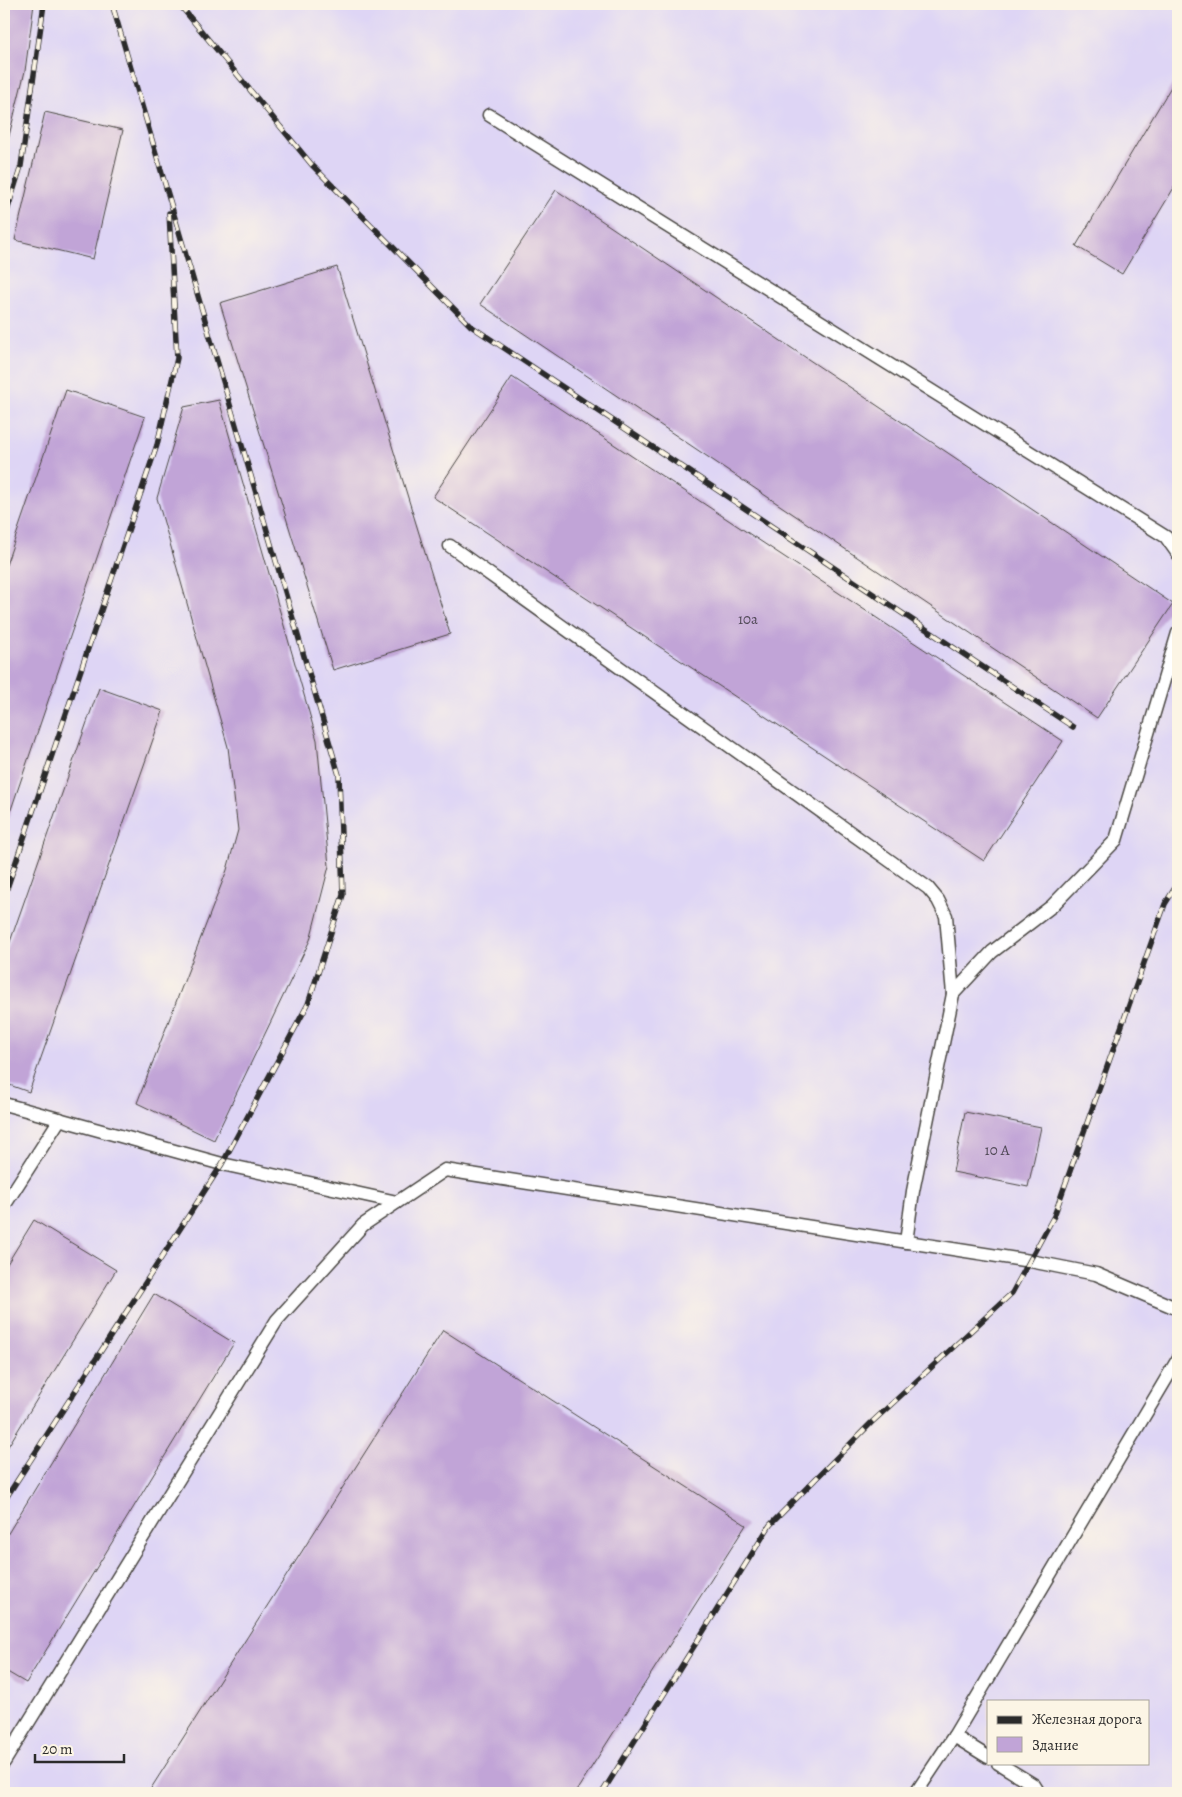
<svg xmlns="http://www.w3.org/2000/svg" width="1182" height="1797" viewBox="0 0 1182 1797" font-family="Alegreya,serif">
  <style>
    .built { fill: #ded5f5; fill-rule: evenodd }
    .building { fill: #c1a4d7 }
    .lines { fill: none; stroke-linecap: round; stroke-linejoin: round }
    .lane-casing { stroke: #494642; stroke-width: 15 }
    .lane { stroke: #fff; stroke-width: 12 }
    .rail-casing { stroke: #2b2b2b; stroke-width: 5.5 }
    .rail { stroke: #fcf5e5; stroke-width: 4; stroke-dasharray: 11; stroke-linecap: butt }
    .labels { text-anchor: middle; stroke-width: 4; stroke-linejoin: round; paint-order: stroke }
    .number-label { font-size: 15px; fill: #504956 }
  </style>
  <rect width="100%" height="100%" fill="#fcf5e5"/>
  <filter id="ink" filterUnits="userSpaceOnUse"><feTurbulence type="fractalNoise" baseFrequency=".02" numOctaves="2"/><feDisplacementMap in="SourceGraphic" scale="10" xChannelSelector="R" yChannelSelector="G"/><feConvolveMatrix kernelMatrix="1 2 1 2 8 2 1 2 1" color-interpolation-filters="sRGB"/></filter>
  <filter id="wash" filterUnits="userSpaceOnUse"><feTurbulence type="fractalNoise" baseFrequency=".0096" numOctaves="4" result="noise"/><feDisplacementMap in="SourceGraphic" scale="20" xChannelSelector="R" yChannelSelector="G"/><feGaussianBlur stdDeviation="1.12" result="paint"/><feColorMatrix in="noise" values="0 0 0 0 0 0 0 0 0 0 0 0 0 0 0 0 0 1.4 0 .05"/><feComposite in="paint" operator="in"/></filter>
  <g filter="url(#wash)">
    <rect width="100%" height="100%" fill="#f4e0c4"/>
    <!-- built -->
    <path class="built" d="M 4,4 L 1178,4 L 1178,1793 L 4,1793 ZM 988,1701 L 1148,1701 L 1148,1763 L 988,1763 Z"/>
    <g id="blocks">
      <!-- building -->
      <g class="building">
        <path d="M 4,4 L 34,4 L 25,71 L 4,156 Z"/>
        <path d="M 1178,75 L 1178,181 L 1122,274 L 1076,246 Z"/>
        <path d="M 45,112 L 123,130 L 93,259 L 15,240 Z"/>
        <path d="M 556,190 L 1173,604 L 1097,718 L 480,304 Z"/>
        <path d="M 337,267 L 450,634 L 333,670 L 220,303 Z"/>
        <path d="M 512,377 L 1063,741 L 984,861 L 433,497 Z"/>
        <path d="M 66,390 L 145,417 L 4,830 L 4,571 Z"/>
        <path d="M 219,400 L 317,740 L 329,866 L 310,940 L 214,1140 L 137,1103 L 227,870 L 238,830 L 228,747 L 157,498 L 184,407 Z"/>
        <path d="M 99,688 L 163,711 L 29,1092 L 4,1083 L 4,959 Z"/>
        <path d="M 965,1112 L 1041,1127 L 1028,1187 L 953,1172 Z"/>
        <path d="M 34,1220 L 116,1270 L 4,1453 L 4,1269 Z"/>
        <path d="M 154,1294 L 234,1343 L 26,1683 L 4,1670 L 4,1540 Z"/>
        <path d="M 443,1330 L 746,1525 L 575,1793 L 148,1793 Z"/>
      </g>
    </g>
  </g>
  <g filter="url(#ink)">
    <use href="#blocks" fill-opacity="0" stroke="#494642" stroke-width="1"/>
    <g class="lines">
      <defs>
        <g id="lane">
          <path d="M 489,115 L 1166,537 L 1178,554"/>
          <path d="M 450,546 L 928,888 L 938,900 L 946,916 L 953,994"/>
          <path d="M 4,1104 L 222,1164 L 397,1202"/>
          <path d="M 4,1206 L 60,1119"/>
          <path d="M 906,1242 L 913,1191 L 953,994 L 992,952 L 1052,906 L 1116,840 L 1178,633"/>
          <path d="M 954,1736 L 988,1757"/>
          <path d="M 4,1762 L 277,1320 L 363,1225 L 445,1170 L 1030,1261 L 1096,1274 L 1178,1309"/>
          <path d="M 998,1763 L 1034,1785 L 1039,1793"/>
          <path d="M 916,1793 L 954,1736 L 1178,1359"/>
        </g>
      </defs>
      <!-- lane casing -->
      <use href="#lane" class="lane-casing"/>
      <!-- lane -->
      <use href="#lane" class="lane"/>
      <defs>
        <g id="rail">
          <path d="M 179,4 L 312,165 L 471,326 L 1073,727"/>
          <path d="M 4,221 L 21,166 L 44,4"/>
          <path d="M 4,897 L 157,445 L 177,358 L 169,213"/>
          <path d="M 4,1501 L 222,1164 L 308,1004 L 343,895 L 339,775 L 112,4"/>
          <path d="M 602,1793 L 770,1525 L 871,1423 L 1012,1293 L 1054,1216 L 1165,904 L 1178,883"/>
        </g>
      </defs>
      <!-- rail casing -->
      <use href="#rail" class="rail-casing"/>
      <!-- rail -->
      <use href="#rail" class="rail"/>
    </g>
  </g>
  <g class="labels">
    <!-- number labels -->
    <g class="number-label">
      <text x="748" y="624">10а</text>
      <text x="997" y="1155">10 А</text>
    </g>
  </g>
  <!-- margin -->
  <rect width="1182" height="1797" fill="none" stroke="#fcf5e5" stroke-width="20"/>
  <!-- legend -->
  <rect x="987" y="1700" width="162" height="65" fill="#fcf5e5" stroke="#a8a49b"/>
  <rect x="997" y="1716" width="25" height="8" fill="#2b2b2b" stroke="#a8a49b"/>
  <text x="1032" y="1724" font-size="15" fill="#2b2b2b">Железная дорога</text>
  <rect x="997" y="1737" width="25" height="15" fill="#c1a4d7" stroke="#a8a49b"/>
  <text x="1032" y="1750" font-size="15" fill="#2b2b2b">Здание</text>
  <!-- scale -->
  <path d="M35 1754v8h89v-8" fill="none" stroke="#2b2b2b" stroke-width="2.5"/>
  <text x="42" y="1754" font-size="15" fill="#2b2b2b" stroke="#fcf5e5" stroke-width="4" paint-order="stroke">20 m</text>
</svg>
